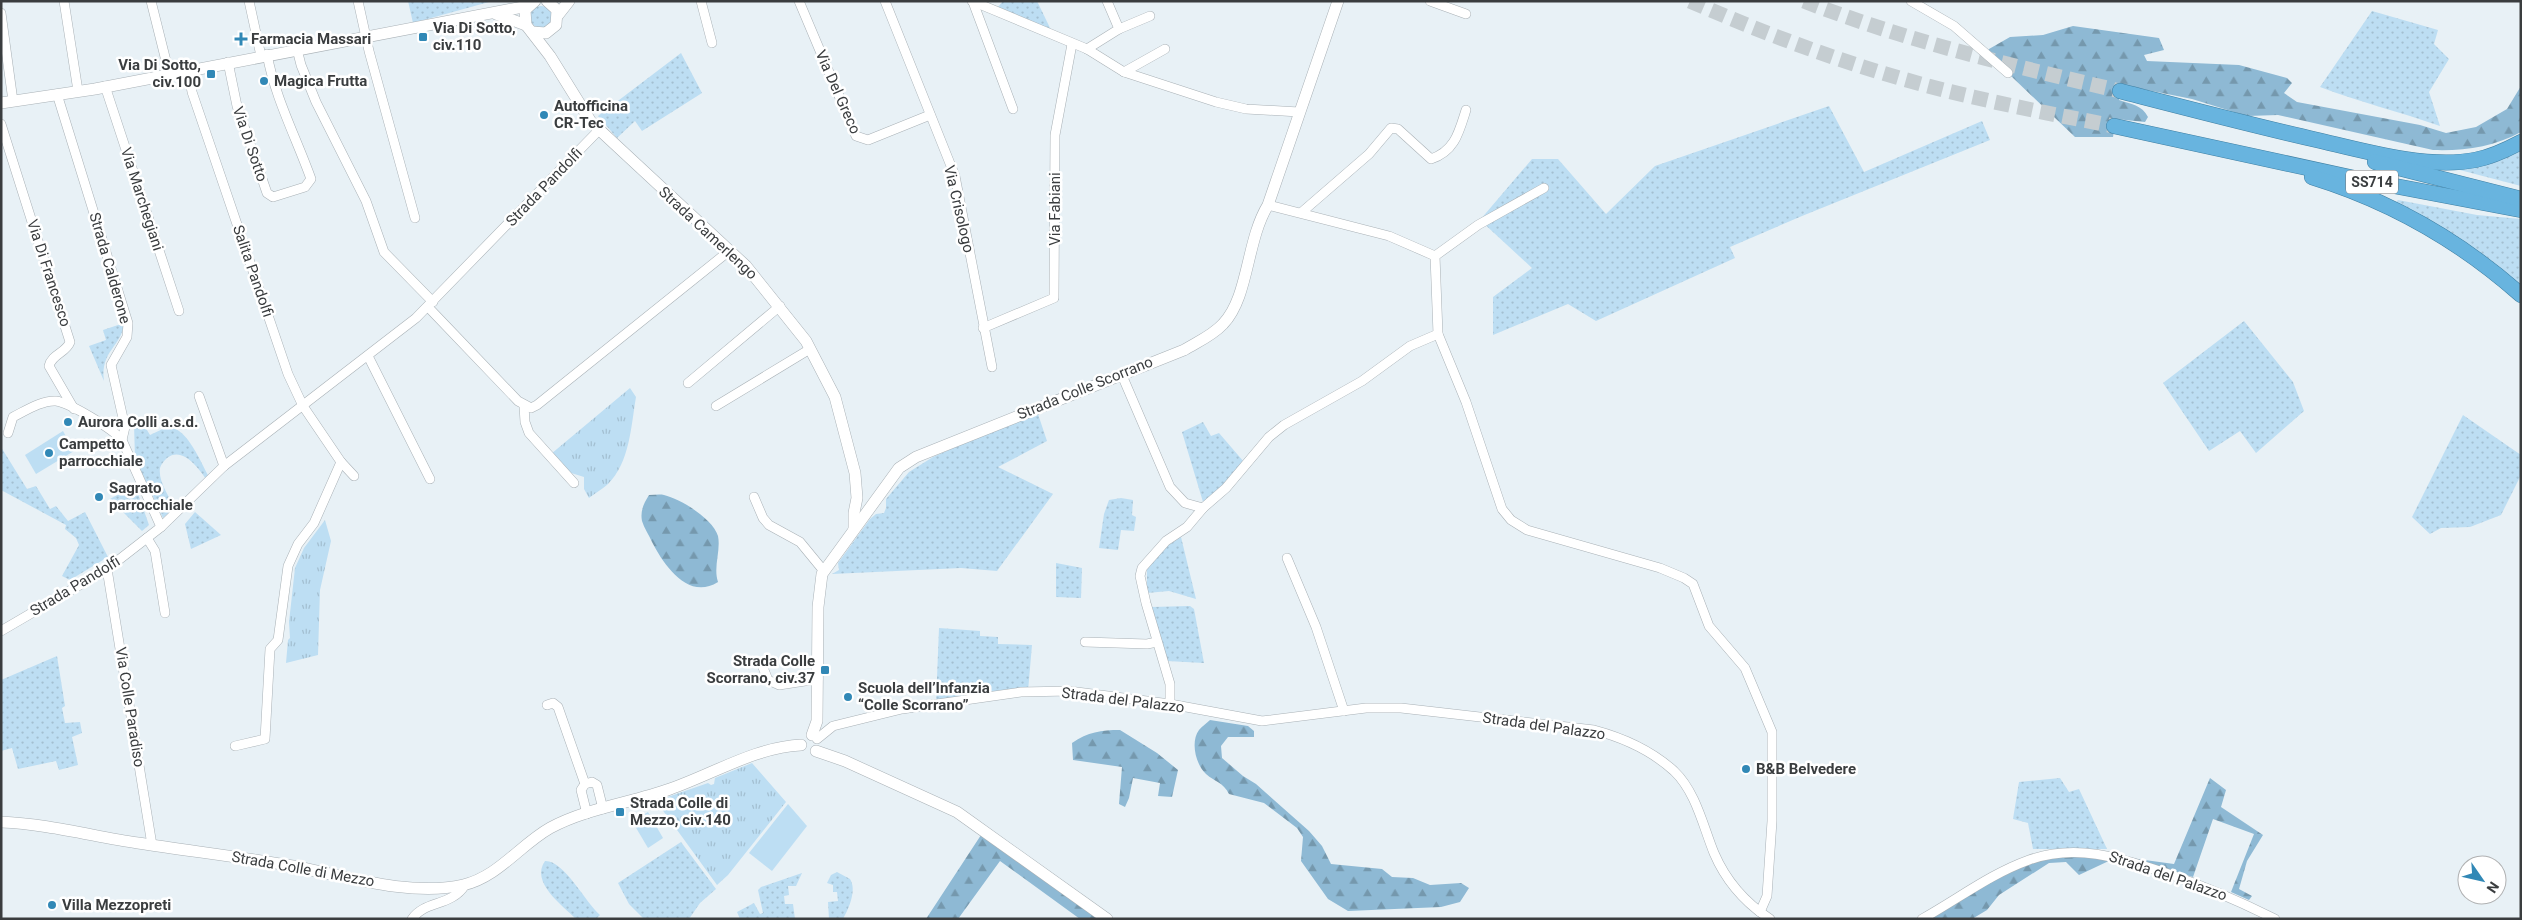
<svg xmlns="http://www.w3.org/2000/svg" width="2522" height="920" viewBox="0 0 2522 920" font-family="Roboto,sans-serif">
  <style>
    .grass { fill: url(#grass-dots) }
    .forest { fill: url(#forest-firs) }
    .park { fill: url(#park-tufts) }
    .pitch { fill: #bddef3 }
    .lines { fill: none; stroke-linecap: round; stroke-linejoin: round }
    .trunk-tunnel { stroke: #c5cdd1; stroke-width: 15; stroke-dasharray: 15 8; stroke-linecap: butt }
    .minor-casing { stroke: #a9b1b6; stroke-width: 10 }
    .tertiary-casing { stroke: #a9b1b6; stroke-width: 12 }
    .trunk-casing { stroke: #3f7fa2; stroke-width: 16 }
    .minor { stroke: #fff; stroke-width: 9 }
    .tertiary { stroke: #fff; stroke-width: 11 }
    .trunk { stroke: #68b4df; stroke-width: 15 }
    .poi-dot { fill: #3188b6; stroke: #fff; stroke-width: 2 }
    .labels { text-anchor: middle; stroke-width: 5; stroke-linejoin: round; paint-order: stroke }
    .shield { fill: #fff; stroke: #757779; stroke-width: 1 }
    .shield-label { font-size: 14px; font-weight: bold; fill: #3a3d3f }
    .poi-label { font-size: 15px; font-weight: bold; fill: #3a3d3f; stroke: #fff; text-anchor: start }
    .street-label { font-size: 15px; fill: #3a3d3f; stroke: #fff }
  </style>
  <defs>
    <pattern id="grass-dots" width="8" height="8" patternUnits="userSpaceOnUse" patternTransform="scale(1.25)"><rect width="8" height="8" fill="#bddef3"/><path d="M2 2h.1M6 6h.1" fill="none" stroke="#a3bfd1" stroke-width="1.8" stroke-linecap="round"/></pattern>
    <pattern id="forest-firs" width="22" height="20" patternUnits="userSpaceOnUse" patternTransform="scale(1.25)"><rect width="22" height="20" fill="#8eb9d4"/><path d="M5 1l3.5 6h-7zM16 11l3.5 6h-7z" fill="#7598ad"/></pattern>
    <pattern id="park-tufts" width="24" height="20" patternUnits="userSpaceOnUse" patternTransform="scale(1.25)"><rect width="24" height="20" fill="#bddef3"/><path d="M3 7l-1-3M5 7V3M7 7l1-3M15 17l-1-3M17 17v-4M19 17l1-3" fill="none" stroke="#a3bfd1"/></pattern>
  </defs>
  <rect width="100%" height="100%" fill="#e8f1f6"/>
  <!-- grass -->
  <g class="grass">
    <path d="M 408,1 L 489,1 L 489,2 L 413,23 Z"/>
    <path d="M 1003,1 L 1037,1 L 1051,30 L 998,7 Z"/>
    <circle cx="541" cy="17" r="11"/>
    <path d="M 2372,11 L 2438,30 L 2434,44 L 2449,59 L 2429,92 L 2440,126 C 2400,112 2360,102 2320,87 Z"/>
    <path d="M 681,53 L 702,93 L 642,131 L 635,121 L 617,138 L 598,116 Z"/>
    <path d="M 1829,106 L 1864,172 L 1982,121 L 1990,140 L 1802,216 L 1730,247 L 1735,258 L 1596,321 L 1568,304 L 1493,335 L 1493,297 L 1532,268 L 1480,220 L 1532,159 L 1558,159 L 1606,214 L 1655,166 Z"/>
    <path d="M 2521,151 L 2521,186 L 2456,169 L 2498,161 Z"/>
    <path d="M 2398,200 L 2477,215 L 2521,219 L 2521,287 L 2395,203 Z"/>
    <path d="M 2244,321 L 2293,382 L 2304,411 L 2256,453 L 2240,431 L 2209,451 L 2163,383 Z"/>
    <path d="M 124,323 C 122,347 100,350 104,381 L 89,346 L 106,340 L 103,330 Z"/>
    <path d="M 1037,411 L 1047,441 L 998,467 L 1053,494 L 997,571 L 961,568 L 832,574 L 839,570 L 838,563 L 870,519 L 876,514 L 884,513 L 886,508 L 886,499 L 909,472 L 933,457 Z"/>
    <path d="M 2463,415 L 2521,455 L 2521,475 L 2501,515 L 2470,527 L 2441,528 L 2430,534 L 2412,517 Z"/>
    <path d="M 141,420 L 150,435 L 169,426 C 189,431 200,461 209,477 L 206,479 C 198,467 182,446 167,458 C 164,461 161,464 160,468 C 158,481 169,497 175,507 L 163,518 L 135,458 L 134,424 Z"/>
    <path d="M 1203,422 L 1211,436 L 1219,433 L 1244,462 L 1228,481 L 1203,502 L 1182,432 Z"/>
    <path d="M 1,447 L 27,489 L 36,486 L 50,509 L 56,506 L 68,521 L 85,512 L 108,557 L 70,580 L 62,576 L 79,545 L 76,538 L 65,529 L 66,525 L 1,490 Z"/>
    <path d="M 135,485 L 149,525 L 142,531 L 110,499 Z"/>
    <path d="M 1121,498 L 1133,500 L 1132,515 L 1136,517 L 1134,531 L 1121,530 L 1118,550 L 1099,548 L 1104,514 L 1109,500 Z"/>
    <path d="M 195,512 L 221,535 L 191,549 L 185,524 Z"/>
    <path d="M 1181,537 L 1196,599 L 1169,591 L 1147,593 L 1147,569 L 1167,546 Z"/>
    <path d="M 1056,563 L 1082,568 L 1081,598 L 1056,597 Z"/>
    <path d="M 1190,606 L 1194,609 L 1204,663 L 1167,661 L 1151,607 Z"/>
    <path d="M 939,628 L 980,631 L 980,636 L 998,637 L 998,644 L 1032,645 L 1028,691 L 936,703 Z"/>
    <path d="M 57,656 L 65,706 L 62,708 L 65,723 L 80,722 L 82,733 L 72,737 L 78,765 L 59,770 L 56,761 L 18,769 L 12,748 L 1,751 L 1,680 Z"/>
    <path d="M 2060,778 L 2069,792 L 2079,789 L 2107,849 L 2033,849 L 2028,823 L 2013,819 L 2019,782 Z"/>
    <path d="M 681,842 L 716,889 L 700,903 L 689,919 L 644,919 L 629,904 L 618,883 Z"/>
    <path d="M 545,861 C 564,860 585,902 600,915 L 596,919 L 576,919 C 562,905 530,882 545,861 Z"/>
    <path d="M 837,872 L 850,879 C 857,890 849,908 843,919 L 829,919 L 828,902 L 838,901 L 837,892 L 833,892 L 833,885 L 827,883 L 831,875 Z"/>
    <path d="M 802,873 L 796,886 L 788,886 L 789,895 L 784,896 L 785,904 L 793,904 L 795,919 L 740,919 L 737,912 L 754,903 L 760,914 L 763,913 L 758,890 L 761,887 Z"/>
  </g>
  <!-- forest -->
  <g class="forest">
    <path d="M 2073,26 L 2159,38 L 2164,50 L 2144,55 L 2147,61 L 2239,65 L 2287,78 L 2292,83 L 2284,93 L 2297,102 L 2420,125 L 2446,133 L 2476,127 L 2507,109 L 2521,86 L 2521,132 C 2493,147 2465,151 2433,150 L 2278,115 L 2247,116 L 2192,99 L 2122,85 L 2119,100 C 2131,104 2142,105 2148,117 L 2145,122 L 2116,119 L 2113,137 L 2075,137 L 1988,54 L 1989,49 L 2010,37 L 2043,35 Z"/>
    <path d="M 649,495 C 654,495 660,494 664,495 C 681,499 713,519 718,536 C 721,551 713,567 718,582 C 688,601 664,565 652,542 C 649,535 644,528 642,521 C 640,511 644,503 649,495 Z"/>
    <path d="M 1210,720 L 1248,726 L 1254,731 L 1254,737 L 1228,737 L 1221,746 L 1222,758 L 1243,776 L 1256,784 L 1309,831 L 1322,846 L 1331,864 L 1382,869 L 1392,877 L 1413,878 L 1430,885 L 1461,883 L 1469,888 L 1460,902 L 1441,907 L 1348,911 L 1328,899 L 1301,861 L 1303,837 L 1297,828 L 1264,803 L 1229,794 C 1223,782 1215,782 1206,774 C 1196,765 1190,742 1199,730 C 1202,726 1207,723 1210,720 Z"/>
    <path d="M 1120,730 L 1157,753 L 1178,770 L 1172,797 L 1158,796 L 1160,783 L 1133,778 L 1129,798 L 1125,807 L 1119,804 L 1122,767 L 1073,760 L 1072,743 C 1088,732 1101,730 1120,730 Z"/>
    <path d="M 2210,778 L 2226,790 L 2221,807 L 2263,835 L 2247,861 L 2239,889 L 2252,896 L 2249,900 L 2231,892 L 2254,834 L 2213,819 L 2193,877 L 2123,857 L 2174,864 Z"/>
    <path d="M 981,835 L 1100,919 L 1080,919 L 1000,861 L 958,919 L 926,919 Z"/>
    <path d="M 2050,855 L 2113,859 L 2079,875 L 2066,862 L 2049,863 L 1999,895 L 1987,910 L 1972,919 L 1922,919 L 1982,882 Z"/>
  </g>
  <!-- park -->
  <g class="park">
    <path d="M 630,388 L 636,397 C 631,426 630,462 608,484 C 603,489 595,493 589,498 L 584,489 L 584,477 L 568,472 L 551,454 Z"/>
    <path d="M 325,520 L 331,541 L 320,590 L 318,655 L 286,663 L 288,640 L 290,638 L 289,622 L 295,568 L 304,548 Z"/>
    <path d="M 752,763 L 786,802 L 728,875 L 717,885 L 656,801 L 708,783 L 711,785 L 714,784 L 715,778 Z"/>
  </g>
  <!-- pitch -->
  <g class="pitch">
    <path d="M 63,431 L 74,451 L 36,474 L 25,455 Z"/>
    <path d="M 788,804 L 807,826 L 772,871 L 749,853 Z"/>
    <path d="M 648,812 L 663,838 L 648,848 L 632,821 Z"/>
  </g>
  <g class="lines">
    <!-- trunk-tunnel -->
    <g class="trunk-tunnel">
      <path d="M 1690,1 C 1781,41 1876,75 1973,97 C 2020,108 2067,117 2114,126"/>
      <path d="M 1804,1 C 1906,41 2013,66 2120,91"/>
    </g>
    <defs>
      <g id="minor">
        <path d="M 64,1 L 78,91"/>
        <path d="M 151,1 L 169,73"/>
        <path d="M 249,1 L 261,56"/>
        <path d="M 358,1 L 369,51 L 415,218"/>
        <path d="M 701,1 L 712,43"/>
        <path d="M 799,1 L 856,136 L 868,140 L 930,115"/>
        <path d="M 885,1 L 955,176 L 992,367"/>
        <path d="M 972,1 L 1087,49 L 1124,72 L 1216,102 L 1246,109 L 1299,112"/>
        <path d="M 1430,1 L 1466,14"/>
        <path d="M 1911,1 L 1954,26 L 2008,73"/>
        <path d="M 973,2 L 1013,109"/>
        <path d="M 1,13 L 13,101"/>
        <path d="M 1119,29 L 1150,16"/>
        <path d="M 297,49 L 301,65 L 316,102 L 366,201 L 384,252 L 433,302"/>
        <path d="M 1087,49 L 1119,29 L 1107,1"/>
        <path d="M 228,62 L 237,106 L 267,193 L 273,197 L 305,187 L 311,179 C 296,137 275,98 267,54"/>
        <path d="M 188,69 L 192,92 L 288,374 L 303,406 L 341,462 L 314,523 L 298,544 L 288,566 L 278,640 L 270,649 L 265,739 L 235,746"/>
        <path d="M 1124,72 L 1165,49"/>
        <path d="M 105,86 L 179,311"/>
        <path d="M 57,94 L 128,323 L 127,337 L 111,365 L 125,427 L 122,440"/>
        <path d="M 1,124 L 70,342 C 66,353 52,354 49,366 L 74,409"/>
        <path d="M 1544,188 L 1478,225 L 1435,256 L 1438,334 L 1466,402 L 1502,509 L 1511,520 L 1527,530 L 1660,568 L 1684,578 L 1693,584 L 1709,626 L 1745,668 L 1772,732 L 1772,821 L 1767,896 L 1760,912"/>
        <path d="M 1268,205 L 1389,236 L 1435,256"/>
        <path d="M 1302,212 L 1369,154 L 1391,128 L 1398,129 L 1431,159 C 1455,151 1459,132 1466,110"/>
        <path d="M 428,307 L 518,401 L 531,408 L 537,405 L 729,251"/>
        <path d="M 983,328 L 1054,298 L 1055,135 L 1072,44"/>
        <path d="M 368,356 L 430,479"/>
        <path d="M 1121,373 L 1170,487 L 1185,503 L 1203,508"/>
        <path d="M 688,383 L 780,306"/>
        <path d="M 199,396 L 224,466"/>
        <path d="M 524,406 L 525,422 L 529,433 L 574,483"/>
        <path d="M 716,406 L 810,349"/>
        <path d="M 8,433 L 13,417 C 25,411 42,400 56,401 C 70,403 113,429 122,440 L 161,527"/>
        <path d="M 341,462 L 354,476"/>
        <path d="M 754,497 L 763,518 L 769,525 L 800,542 L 823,570"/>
        <path d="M 147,538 L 155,551 L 165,613"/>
        <path d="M 1287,558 L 1316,627 L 1344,711"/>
        <path d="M 107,569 L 152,845"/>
        <path d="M 1,631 L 107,569 L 161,527 L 224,466 L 416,318 L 598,131"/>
        <path d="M 1085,642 L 1147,644 L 1157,642"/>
        <path d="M 762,665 L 768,680 L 779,685 L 818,679"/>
        <path d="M 1170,704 L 1170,684 L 1146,603 L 1140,576 L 1142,568 L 1166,541 L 1187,527 L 1203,508 L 1226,488 L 1269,437 L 1284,425 L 1362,381 L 1410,346 L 1438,334"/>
        <path d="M 547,705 L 553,703 L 558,707 L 585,784"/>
        <path d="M 817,739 L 833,726 L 902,709 L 1021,692 L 1069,691 L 1170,704 L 1262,721 L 1366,708 L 1401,708 L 1594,730 C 1624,738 1651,750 1674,771 C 1696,792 1703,826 1714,853 C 1726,881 1744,902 1770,919"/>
        <path d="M 587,814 L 581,790 L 585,784 L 592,782 L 597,785 L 603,809"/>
        <path d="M 412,919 C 425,900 451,907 465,885"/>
        <path d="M 1922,919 C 1958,899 1990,874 2029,860 C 2077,843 2120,858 2166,873 C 2204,886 2239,901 2275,919"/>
      </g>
      <g id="tertiary">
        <path d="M 535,1 L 525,10 L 526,25 L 550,56 L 591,122 L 746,266 L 806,341 L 835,397 L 855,473 L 857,498 L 854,513 L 854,529"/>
        <path d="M 496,14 L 526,25"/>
        <path d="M 558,15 L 569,1"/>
        <path d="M 532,32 L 546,33 L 556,25 L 557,10 L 547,1"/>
        <path d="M 1,103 L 95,89 L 528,6"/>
        <path d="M 812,735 L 817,721 L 818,607 L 822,574 L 899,468 L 916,457 L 1184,350 C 1197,342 1212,336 1223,324 C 1249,297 1246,241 1268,205 L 1338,1"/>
        <path d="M 816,751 L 845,761 L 957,812 L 1107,919"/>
        <path d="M 1,822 C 48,824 92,836 138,843 C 190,851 241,857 293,866 C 344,876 411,897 463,885 C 498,877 520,845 550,828 C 587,808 631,803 670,789 C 713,774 756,747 801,745"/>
      </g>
      <g id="trunk">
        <path d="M 2120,91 C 2186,108 2251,125 2317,140 C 2364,151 2426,169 2475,160 C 2491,157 2506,150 2521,142"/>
        <path d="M 2114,126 L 2363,180 L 2521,210"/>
        <path d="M 2375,162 L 2521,199"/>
        <path d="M 2312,177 C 2390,201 2460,241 2521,295"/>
      </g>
    </defs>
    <!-- minor casing -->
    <use href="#minor" class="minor-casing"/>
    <!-- tertiary casing -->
    <use href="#tertiary" class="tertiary-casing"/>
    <!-- trunk casing -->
    <use href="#trunk" class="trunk-casing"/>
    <!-- minor -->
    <use href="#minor" class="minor"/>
    <!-- tertiary -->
    <use href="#tertiary" class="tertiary"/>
    <!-- trunk -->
    <use href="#trunk" class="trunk"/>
  </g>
  <!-- markers -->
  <g class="poi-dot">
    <rect x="418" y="32" width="10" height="10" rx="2.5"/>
    <path d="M238.5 31.5h5v5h5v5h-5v5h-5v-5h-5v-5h5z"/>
    <rect x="206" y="69" width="10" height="10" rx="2.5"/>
    <circle cx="264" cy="81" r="5"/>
    <circle cx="544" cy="115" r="5"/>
    <circle cx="68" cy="422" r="5"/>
    <circle cx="49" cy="453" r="5"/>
    <circle cx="99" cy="497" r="5"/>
    <rect x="820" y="665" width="10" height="10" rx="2.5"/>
    <circle cx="848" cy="697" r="5"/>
    <circle cx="1746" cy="769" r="5"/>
    <rect x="615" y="807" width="10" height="10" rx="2.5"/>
    <circle cx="52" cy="905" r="5"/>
  </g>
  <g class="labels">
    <!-- shield labels -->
    <rect class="shield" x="2346" y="170.5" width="52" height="23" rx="4"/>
    <g class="shield-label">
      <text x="2372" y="187">SS714</text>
    </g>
    <!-- poi labels -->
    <g class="poi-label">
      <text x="433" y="33">Via Di Sotto,<tspan x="433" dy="17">civ.110</tspan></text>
      <text x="251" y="44">Farmacia Massari</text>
      <text x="201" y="70" text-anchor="end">Via Di Sotto,<tspan x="201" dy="17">civ.100</tspan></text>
      <text x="274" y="86">Magica Frutta</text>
      <text x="554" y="111">Autofficina<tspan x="554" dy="17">CR-Tec</tspan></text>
      <text x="78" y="427">Aurora Colli a.s.d.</text>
      <text x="59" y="449">Campetto<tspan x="59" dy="17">parrocchiale</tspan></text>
      <text x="109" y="493">Sagrato<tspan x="109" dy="17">parrocchiale</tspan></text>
      <text x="815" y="666" text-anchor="end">Strada Colle<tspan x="815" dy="17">Scorrano, civ.37</tspan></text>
      <text x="858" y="693">Scuola dell’Infanzia<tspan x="858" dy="17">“Colle Scorrano”</tspan></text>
      <text x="1756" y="774">B&amp;B Belvedere</text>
      <text x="630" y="808">Strada Colle di<tspan x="630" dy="17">Mezzo, civ.140</tspan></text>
      <text x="62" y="910">Villa Mezzopreti</text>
    </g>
    <!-- street labels -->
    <g class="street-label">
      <text transform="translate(838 92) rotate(66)" y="5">Via Del Greco</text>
      <text transform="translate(250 144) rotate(71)" y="5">Via Di Sotto</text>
      <text transform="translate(544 187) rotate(-46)" y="5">Strada Pandolfi</text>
      <text transform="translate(142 199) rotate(72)" y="5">Via Marchegiani</text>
      <text transform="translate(959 209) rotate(77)" y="5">Via Crisologo</text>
      <text transform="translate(1055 209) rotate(-90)" y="5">Via Fabiani</text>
      <text transform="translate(708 233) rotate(43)" y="5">Strada Camerlengo</text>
      <text transform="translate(110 268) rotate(74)" y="5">Strada Calderone</text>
      <text transform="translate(253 271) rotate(71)" y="5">Salita Pandolfi</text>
      <text transform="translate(49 273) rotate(72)" y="5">Via Di Francesco</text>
      <text transform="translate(1085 388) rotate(-22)" y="5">Strada Colle Scorrano</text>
      <text transform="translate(75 586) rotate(-31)" y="5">Strada Pandolfi</text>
      <text transform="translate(1123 700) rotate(7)" y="5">Strada del Palazzo</text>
      <text transform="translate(130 707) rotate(81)" y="5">Via Colle Paradiso</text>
      <text transform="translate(1544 726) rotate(8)" y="5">Strada del Palazzo</text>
      <text transform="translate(303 869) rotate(10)" y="5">Strada Colle di Mezzo</text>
      <text transform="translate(2168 876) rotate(19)" y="5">Strada del Palazzo</text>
    </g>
  </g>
  <!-- border -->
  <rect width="2522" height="920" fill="none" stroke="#3a3d3f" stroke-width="5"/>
  <!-- north arrow -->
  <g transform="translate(2482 880) rotate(124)"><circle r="24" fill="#ffffff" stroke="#b0b1b2"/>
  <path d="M0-4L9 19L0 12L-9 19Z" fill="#3188b6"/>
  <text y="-8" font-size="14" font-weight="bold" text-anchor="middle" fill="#3a3d3f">N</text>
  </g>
</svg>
